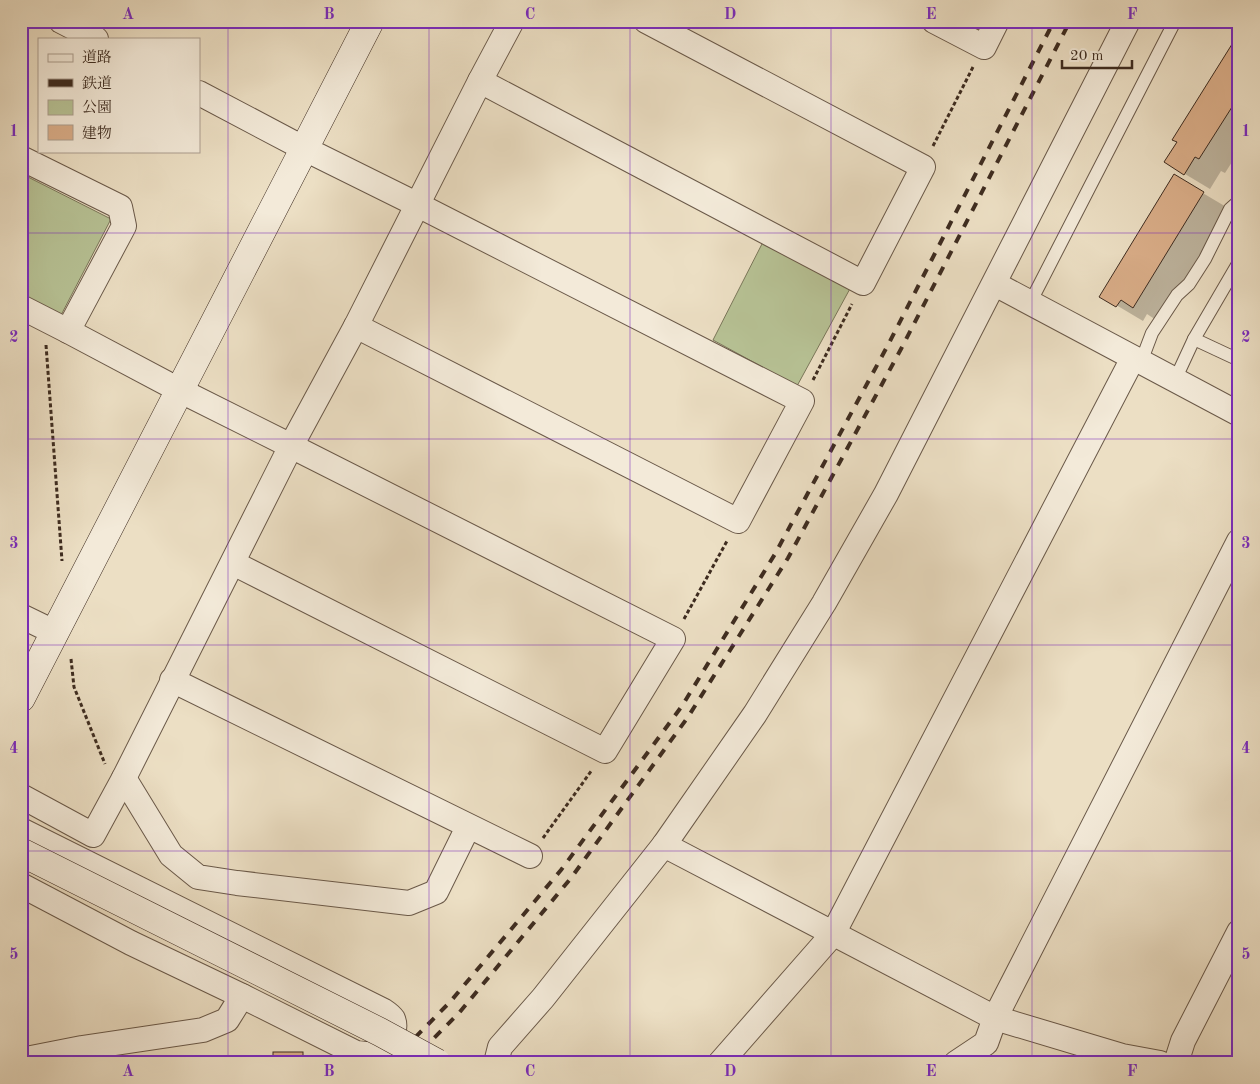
<svg xmlns="http://www.w3.org/2000/svg" width="1260" height="1084" viewBox="0 0 1260 1084" font-family="'Old Standard TT','Noto Serif JP',serif">
  <style>
    .green { fill: #b7c295; stroke: #7a775a }
    .shadow { fill: #0003 }
    .building { fill: #daae89; stroke: #3e2c20 }
    .lines { fill: none; stroke-linecap: round; stroke-linejoin: round }
    .lane-casing { stroke: #6a5949; stroke-width: 14 }
    .street-casing { stroke: #6a5949; stroke-width: 26 }
    .secondary-casing { stroke: #3e2c20; stroke-width: 29 }
    .path { stroke: #3e2c20; stroke-width: 3; stroke-dasharray: 4 2.5; stroke-linecap: butt }
    .lane { stroke: #f3ead9; stroke-width: 12 }
    .street { stroke: #f3ead9; stroke-width: 24 }
    .secondary { stroke: #f3ead9; stroke-width: 28 }
    .rail { stroke: #3e2c20; stroke-width: 4; stroke-dasharray: 9 9; stroke-linecap: butt }
    .secondary-bridge-casing { stroke: #3e2c20; stroke-width: 29; stroke-linecap: butt }
    .secondary-bridge { stroke: #f3ead9; stroke-width: 28 }
    .grid { fill: none; stroke: #7b2cbf; stroke-width: 1; stroke-opacity: 0.55 }
    .neatline { fill: none; stroke: #7b2cbf; stroke-width: 2 }
    .grid-label { font-size: 16px; text-anchor: middle; font-weight: bold; fill: #7b2cbf }
  </style>
  <rect width="100%" height="100%" fill="#ecdfc4"/>
  <filter id="stains"><feTurbulence type="fractalNoise" baseFrequency=".004" numOctaves="4"/><feColorMatrix values="0 0 0 0 .2 0 0 0 0 .09 0 0 0 0 .02 0 0 0 .5 -.17"/></filter>
  <radialGradient id="worn" r=".72"><stop offset=".6" stop-color="#630" stop-opacity="0"/><stop offset="1" stop-color="#630" stop-opacity=".3"/></radialGradient>
  <!-- green -->
  <g class="green">
    <path d="M 22,174 L 111,219 L 59,319 L 21,299 Z"/>
    <path d="M 764,240 L 852,285 L 797,386 L 713,340 Z"/>
  </g>
  <!-- shadow -->
  <g class="shadow">
    <path d="M 1239,35 L 1239,151 L 1225,173 L 1221,171 L 1210,189 L 1185,174 Z"/>
    <path d="M 1174,176 L 1228,208 L 1159,322 L 1147,314 L 1143,321 L 1101,296 Z"/>
    <path d="M 302,1054 L 311,1059 L 311,1063 L 274,1063 Z"/>
  </g>
  <!-- building -->
  <g class="building">
    <path d="M 1239,33 L 1239,96 L 1199,159 L 1195,157 L 1184,175 L 1164,162 L 1177,142 L 1172,140 Z"/>
    <path d="M 1174,174 L 1204,192 L 1133,308 L 1121,300 L 1116,307 L 1099,297 Z"/>
    <rect x="273" y="1052" width="30" height="11"/>
  </g>
  <g class="lines">
    <defs>
      <g id="lane">
        <path d="M 1030,303 L 1175,21"/>
        <path d="M 1194,339 L 1239,360"/>
        <path d="M 1141,362 L 1152,333 L 1177,295 L 1189,284 L 1205,259 L 1230,209 L 1239,201"/>
        <path d="M 1175,380 L 1194,339 L 1239,262"/>
      </g>
      <g id="street">
        <path d="M 61,21 L 96,39"/>
        <path d="M 934,21 L 984,47 L 997,21"/>
        <path d="M 480,81 L 863,283 L 923,167 L 646,21"/>
        <path d="M 199,93 L 305,149 L 418,205 L 802,401 L 738,521 L 356,326"/>
        <path d="M 21,158 L 120,207 L 124,226 L 68,331"/>
        <path d="M 995,284 L 1239,414"/>
        <path d="M 21,307 L 68,331 L 181,391 L 291,446 L 673,639 L 605,751 L 233,563"/>
        <path d="M 21,616 L 56,633"/>
        <path d="M 172,680 L 530,856"/>
        <path d="M 124,778 L 171,855 L 198,877 L 237,883 L 409,903 L 436,892 L 468,827"/>
        <path d="M 21,796 L 93,835 L 124,778 L 291,446 L 356,326 L 480,81 L 512,21"/>
        <path d="M 21,830 L 384,1011 C 387,1013 391,1016 393,1019 C 398,1031 387,1047 376,1052 C 370,1055 363,1054 356,1053 L 242,996 L 131,943 L 21,885"/>
        <path d="M 664,845 L 995,1018 L 1122,1056 L 1160,1063"/>
        <path d="M 21,1060 L 82,1048 L 203,1030 L 227,1020 L 242,996"/>
        <path d="M 496,1063 L 500,1047 L 543,998 L 664,845 L 755,714 L 824,603 L 886,494 L 1128,21"/>
        <path d="M 720,1063 L 833,934 L 1133,358"/>
        <path d="M 956,1063 L 986,1043 L 995,1018 L 1239,541"/>
        <path d="M 1176,1063 L 1183,1041 L 1239,932"/>
      </g>
      <path id="secondary" d="M 21,698 L 370,21"/>
    </defs>
    <!-- lane casing -->
    <use href="#lane" class="lane-casing"/>
    <!-- street casing -->
    <use href="#street" class="street-casing"/>
    <!-- secondary casing -->
    <use href="#secondary" class="secondary-casing"/>
    <!-- path -->
    <g class="path">
      <path d="M 933,146 L 973,67"/>
      <path d="M 46,345 L 62,561"/>
      <path d="M 813,380 L 852,304"/>
      <path d="M 684,619 L 727,541"/>
      <path d="M 71,659 L 74,687 L 105,764"/>
      <path d="M 543,838 L 592,770"/>
    </g>
    <!-- lane -->
    <use href="#lane" class="lane"/>
    <!-- street -->
    <use href="#street" class="street"/>
    <!-- secondary -->
    <use href="#secondary" class="secondary"/>
    <!-- rail -->
    <g class="rail">
      <path d="M 390,1063 L 450,1002 L 561,870 L 682,706 L 775,554 L 888,345 L 1054,21"/>
      <path d="M 409,1063 L 459,1013 L 571,878 L 688,717 L 788,558 L 901,349 L 1070,21"/>
    </g>
    <defs>
      <path id="secondary-bridge" d="M 21,852 L 380,1032 L 437,1063"/>
    </defs>
    <!-- secondary-bridge casing -->
    <use href="#secondary-bridge" class="secondary-bridge-casing"/>
    <!-- secondary-bridge -->
    <use href="#secondary-bridge" class="secondary-bridge"/>
  </g>
  <!-- grid -->
  <path class="grid" d="M 228,21 L 228,1063M 429,21 L 429,1063M 630,21 L 630,1063M 831,21 L 831,1063M 1032,21 L 1032,1063M 21,233 L 1239,233M 21,439 L 1239,439M 21,645 L 1239,645M 21,851 L 1239,851"/>
  <!-- margin -->
  <rect width="1260" height="1084" fill="none" stroke="#ecdfc4" stroke-width="55"/>
  <!-- legend -->
  <rect x="38" y="38" width="162" height="115" fill="#f3ead9" stroke="#ab9e8f"/>
  <rect x="48" y="54" width="25" height="8" fill="#f3ead9" stroke="#ab9e8f"/>
  <text x="82" y="62" font-size="15" fill="#3e2c20">道路</text>
  <rect x="48" y="79" width="25" height="8" fill="#3e2c20" stroke="#ab9e8f"/>
  <text x="82" y="88" font-size="15" fill="#3e2c20">鉄道</text>
  <rect x="48" y="100" width="25" height="15" fill="#b7c295" stroke="#ab9e8f"/>
  <text x="82" y="112" font-size="15" fill="#3e2c20">公園</text>
  <rect x="48" y="125" width="25" height="15" fill="#daae89" stroke="#ab9e8f"/>
  <text x="82" y="138" font-size="15" fill="#3e2c20">建物</text>
  <!-- scale -->
  <path d="M1062 60v8h70v-8" fill="none" stroke="#3e2c20" stroke-width="2.5"/>
  <text x="1070" y="60" font-size="15" fill="#3e2c20" stroke="#f3ead9" stroke-width="4" paint-order="stroke">20 m</text>
  <rect x="28" y="28" width="1204" height="1028" class="neatline"/>
  <g class="grid-label">
    <text x="128" y="19">A</text>
    <text x="329" y="19">B</text>
    <text x="530" y="19">C</text>
    <text x="730" y="19">D</text>
    <text x="931" y="19">E</text>
    <text x="1132" y="19">F</text>
    <text x="14" y="136">1</text>
    <text x="1246" y="136">1</text>
    <text x="14" y="342">2</text>
    <text x="1246" y="342">2</text>
    <text x="14" y="548">3</text>
    <text x="1246" y="548">3</text>
    <text x="14" y="753">4</text>
    <text x="1246" y="753">4</text>
    <text x="14" y="959">5</text>
    <text x="1246" y="959">5</text>
    <text x="128" y="1076">A</text>
    <text x="329" y="1076">B</text>
    <text x="530" y="1076">C</text>
    <text x="730" y="1076">D</text>
    <text x="931" y="1076">E</text>
    <text x="1132" y="1076">F</text>
  </g>
  <rect width="100%" height="100%" filter="url(#stains)"/>
  <rect width="100%" height="100%" fill="url(#worn)"/>
</svg>
